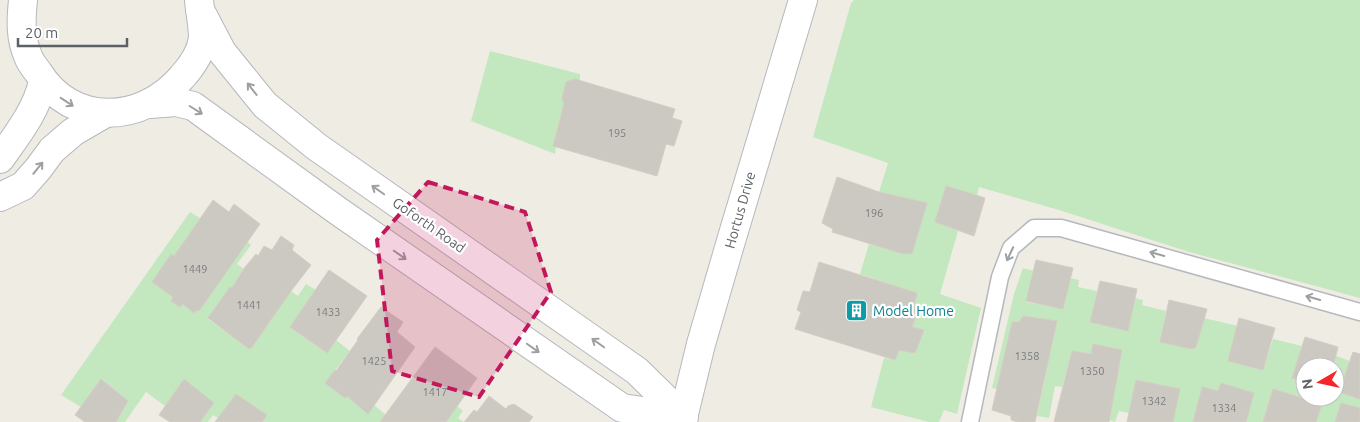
<svg xmlns="http://www.w3.org/2000/svg" width="1360" height="422" viewBox="0 0 1360 422" font-family="Ubuntu,sans-serif">
  <style>
    .green { fill: #c3e8bf }
    .building { fill: #ccc9c3; stroke: #d5cdc2 }
    .lines { fill: none; stroke-linecap: round; stroke-linejoin: round }
    .service-casing { stroke: #b5b8bc; stroke-width: 19 }
    .minor-casing { stroke: #b5b8bc; stroke-width: 30 }
    .tertiary-casing { stroke: #b5b8bc; stroke-width: 30 }
    .service { stroke: #fff; stroke-width: 16 }
    .minor { stroke: #fff; stroke-width: 28 }
    .tertiary { stroke: #fff; stroke-width: 28 }
    .oneway { stroke: #9da0a3 }
    .marked { fill: #c2185b; fill-opacity: 0.2; stroke: #c2185b; stroke-width: 4; stroke-dasharray: 10 6; stroke-linejoin: round }
    .labels { text-anchor: middle; stroke-width: 4.5; stroke-linejoin: round; paint-order: stroke }
    .number-label { font-size: 11px; fill: #787b7c }
    .street-label { font-size: 14px; fill: #5c6165; stroke: #fff }
    .culture-label { font-size: 14px; fill: #0d838f; stroke: #fff; text-anchor: start }
  </style>
  <rect width="100%" height="100%" fill="#efece4"/>
  <!-- green -->
  <g class="green">
    <path d="M 854,0 L 1360,0 L 1360,298 L 1189,252 L 1059,210 L 979,187 L 977,196 L 946,186 L 936,222 L 958,231 L 940,294 L 981,308 L 957,414 L 944,410 L 939,422 L 929,422 L 871,407 L 884,358 L 895,360 L 899,350 L 924,331 L 912,327 L 917,313 L 914,305 L 916,293 L 860,274 L 869,244 L 900,253 L 912,254 L 927,203 L 879,192 L 888,163 L 813,137 L 851,3 Z"/>
    <path d="M 490,51 L 580,74 L 580,81 L 575,79 L 566,83 L 562,99 L 564,104 L 553,146 L 556,147 L 555,154 L 471,121 Z"/>
    <path d="M 190,212 L 200,218 L 174,256 L 171,254 L 153,283 L 173,297 L 171,301 L 180,307 L 183,304 L 194,312 L 196,310 L 199,311 L 247,241 L 251,245 L 237,264 L 244,269 L 232,288 L 230,287 L 208,319 L 249,349 L 252,347 L 291,291 L 298,296 L 306,284 L 316,290 L 290,327 L 326,353 L 336,340 L 350,351 L 325,383 L 345,398 L 347,396 L 374,405 L 386,415 L 380,422 L 262,422 L 267,415 L 236,394 L 218,418 L 213,415 L 208,422 L 200,422 L 214,403 L 184,379 L 165,406 L 146,392 L 125,422 L 116,422 L 128,401 L 102,379 L 81,407 L 61,395 Z"/>
    <path d="M 1023,268 L 1034,271 L 1026,302 L 1063,309 L 1070,278 L 1079,280 L 1078,287 L 1097,291 L 1090,322 L 1128,331 L 1135,298 L 1143,300 L 1142,305 L 1166,311 L 1160,342 L 1192,349 L 1196,347 L 1204,318 L 1238,326 L 1229,361 L 1263,370 L 1273,339 L 1302,346 L 1292,378 L 1305,382 L 1305,397 L 1335,397 L 1335,367 L 1333,367 L 1336,356 L 1350,361 L 1339,392 L 1360,399 L 1360,408 L 1341,403 L 1335,422 L 1316,422 L 1321,403 L 1273,389 L 1263,422 L 1246,422 L 1254,393 L 1222,383 L 1218,391 L 1202,387 L 1193,422 L 1173,422 L 1180,389 L 1137,380 L 1129,413 L 1119,411 L 1115,422 L 1109,420 L 1122,350 L 1094,344 L 1091,354 L 1072,351 L 1062,387 L 1055,386 L 1049,418 L 1037,416 L 1057,321 L 1023,316 L 1019,322 L 1012,323 L 997,389 L 992,388 L 1014,294 Z"/>
    <path d="M 457,406 L 463,411 L 458,418 L 464,422 L 446,422 Z"/>
  </g>
  <!-- building -->
  <g class="building">
    <path d="M 575,79 L 675,109 L 672,118 L 682,121 L 674,146 L 666,144 L 657,176 L 553,146 L 564,104 L 562,99 L 566,82 Z"/>
    <path d="M 837,177 L 879,192 L 927,203 L 912,254 L 900,253 L 832,232 L 833,229 L 822,223 Z"/>
    <path d="M 946,186 L 985,198 L 974,236 L 935,222 Z"/>
    <path d="M 213,200 L 229,212 L 234,204 L 260,224 L 199,311 L 196,310 L 194,313 L 183,304 L 180,307 L 171,301 L 173,297 L 152,282 L 171,254 L 174,256 Z"/>
    <path d="M 281,236 L 294,245 L 292,250 L 311,265 L 291,291 L 252,347 L 249,349 L 208,318 L 230,287 L 232,288 L 245,267 L 256,254 L 258,256 L 264,246 L 272,250 Z"/>
    <path d="M 1036,260 L 1073,268 L 1063,309 L 1026,301 Z"/>
    <path d="M 819,262 L 917,293 L 914,305 L 917,313 L 912,327 L 924,330 L 915,353 L 899,350 L 895,360 L 795,329 L 801,312 L 797,310 L 803,291 L 810,292 Z"/>
    <path d="M 329,270 L 367,296 L 327,353 L 290,327 Z"/>
    <path d="M 1100,281 L 1137,289 L 1128,331 L 1090,322 Z"/>
    <path d="M 1169,300 L 1207,309 L 1196,347 L 1192,349 L 1160,342 Z"/>
    <path d="M 381,307 L 403,322 L 397,332 L 415,347 L 368,414 L 347,396 L 345,398 L 325,383 L 335,370 L 336,371 L 358,340 L 357,339 Z"/>
    <path d="M 1023,316 L 1057,321 L 1035,422 L 1018,422 L 1011,420 L 1011,416 L 992,410 L 1012,322 L 1019,322 Z"/>
    <path d="M 1239,318 L 1275,328 L 1263,370 L 1228,361 Z"/>
    <path d="M 1305,337 L 1338,347 L 1333,367 L 1305,367 L 1305,382 L 1292,378 Z"/>
    <path d="M 1093,344 L 1122,350 L 1109,422 L 1054,422 L 1072,351 L 1091,354 Z"/>
    <path d="M 435,347 L 477,378 L 446,422 L 380,422 Z"/>
    <path d="M 1353,352 L 1360,354 L 1360,399 L 1339,392 Z"/>
    <path d="M 101,379 L 128,401 L 116,422 L 85,422 L 75,415 Z"/>
    <path d="M 184,379 L 214,403 L 200,422 L 170,422 L 159,415 Z"/>
    <path d="M 1136,380 L 1180,389 L 1173,422 L 1127,422 Z"/>
    <path d="M 1221,383 L 1254,393 L 1246,422 L 1193,422 L 1202,387 L 1218,391 Z"/>
    <path d="M 1273,389 L 1322,404 L 1316,422 L 1263,422 Z"/>
    <path d="M 236,394 L 267,415 L 262,422 L 215,422 Z"/>
    <path d="M 489,396 L 506,409 L 508,406 L 514,404 L 533,417 L 529,422 L 464,422 L 474,410 L 477,412 Z"/>
    <path d="M 1341,403 L 1360,408 L 1360,422 L 1335,422 Z"/>
  </g>
  <g class="lines">
    <defs>
      <path id="service" d="M 970,422 L 1000,277 L 1011,248 L 1034,228 L 1061,228 L 1360,312"/>
      <g id="minor">
        <path d="M 150,104 L 176,102 L 193,106 L 338,211 L 622,408 L 684,417 L 637,371 L 317,147 L 265,105 L 222,52 L 200,10"/>
        <path d="M 682,422 L 701,344 L 731,241 L 803,0"/>
      </g>
      <g id="tertiary">
        <path d="M 23,0 C 21,19 20,38 28,56 C 30,62 34,67 38,72 C 72,127 142,124 182,77 C 192,66 201,53 203,38 C 203,26 200,12 199,0"/>
        <path d="M 0,159 C 17,135 37,110 43,81"/>
        <path d="M 0,197 L 23,186 L 38,169 L 52,150 L 73,132 L 104,114"/>
      </g>
    </defs>
    <!-- service casing -->
    <use href="#service" class="service-casing"/>
    <!-- minor casing -->
    <use href="#minor" class="minor-casing"/>
    <!-- tertiary casing -->
    <use href="#tertiary" class="tertiary-casing"/>
    <!-- service -->
    <use href="#service" class="service"/>
    <!-- minor -->
    <use href="#minor" class="minor"/>
    <!-- tertiary -->
    <use href="#tertiary" class="tertiary"/>
  </g>
  <!-- one-way arrows -->
  <defs><path id="oneway-shaft" d="M-6 0H5M1.5-3L5.5 0L1.5 3" fill="none" stroke-width="1.6" stroke-linecap="round" stroke-linejoin="round" transform="scale(1.25)"/></defs>
  <g class="oneway">
    <use href="#oneway-shaft" transform="translate(252 89) rotate(-128)"/>
    <use href="#oneway-shaft" transform="translate(67 102) rotate(33)"/>
    <use href="#oneway-shaft" transform="translate(196 110) rotate(32)"/>
    <use href="#oneway-shaft" transform="translate(38 168) rotate(-51)"/>
    <use href="#oneway-shaft" transform="translate(378 190) rotate(-145)"/>
    <use href="#oneway-shaft" transform="translate(1010 254) rotate(115)"/>
    <use href="#oneway-shaft" transform="translate(1157 254) rotate(-164)"/>
    <use href="#oneway-shaft" transform="translate(400 255) rotate(35)"/>
    <use href="#oneway-shaft" transform="translate(1313 298) rotate(-164)"/>
    <use href="#oneway-shaft" transform="translate(598 343) rotate(-145)"/>
    <use href="#oneway-shaft" transform="translate(533 348) rotate(35)"/>
  </g>
  <!-- marked area -->
  <path class="marked" d="M 428,182 L 525,212 L 551,292 L 479,397 L 392,371 L 377,240 Z"/>
  <!-- icons -->
  <defs>
    <symbol id="building-square" viewBox="-11 -11 22 22"><rect x="-9" y="-9" width="18" height="18" rx="4" fill="#0f9aa8" stroke="#fff"/><path d="M-4-6H4V6H1V3H-1V6H-4ZM-2.5-4.3h1.7v1.8h-1.7ZM.8-4.3h1.7v1.8H.8ZM-2.5-1h1.7V.8h-1.7ZM.8-1h1.7V.8H.8Z" fill="#fff"/></symbol>
  </defs>
  <g fill-rule="evenodd">
    <use href="#building-square" x="844" y="298" width="25" height="25"/>
  </g>
  <g class="labels">
    <!-- number labels -->
    <g class="number-label">
      <text x="617" y="137">195</text>
      <text x="874" y="217">196</text>
      <text x="195" y="273">1449</text>
      <text x="249" y="309">1441</text>
      <text x="328" y="316">1433</text>
      <text x="1027" y="360">1358</text>
      <text x="374" y="365">1425</text>
      <text x="1092" y="375">1350</text>
      <text x="435" y="396">1417</text>
      <text x="1154" y="405">1342</text>
      <text x="1224" y="412">1334</text>
    </g>
    <!-- street labels -->
    <g class="street-label">
      <text transform="translate(740 210) rotate(-74)" y="5">Hortus Drive</text>
      <text transform="translate(429 225) rotate(35)" y="5">Goforth Road</text>
    </g>
    <!-- culture labels -->
    <g class="culture-label">
      <text x="873" y="316">Model Home</text>
    </g>
  </g>
  <!-- north arrow -->
  <g transform="translate(1320 382) rotate(261)"><circle r="24" fill="#ffffff" stroke="#bec0c1"/>
  <path d="M0-4L9 19L0 12L-9 19Z" fill="#f3262a"/>
  <text y="-8" font-size="14" font-weight="bold" text-anchor="middle" fill="#5c6165">N</text>
  </g>
  <!-- scale -->
  <path d="M18 38v8h109v-8" fill="none" stroke="#5c6165" stroke-width="2.5"/>
  <text x="25" y="38" font-size="15" fill="#5c6165" stroke="#ffffff" stroke-width="4" paint-order="stroke">20 m</text>
</svg>
